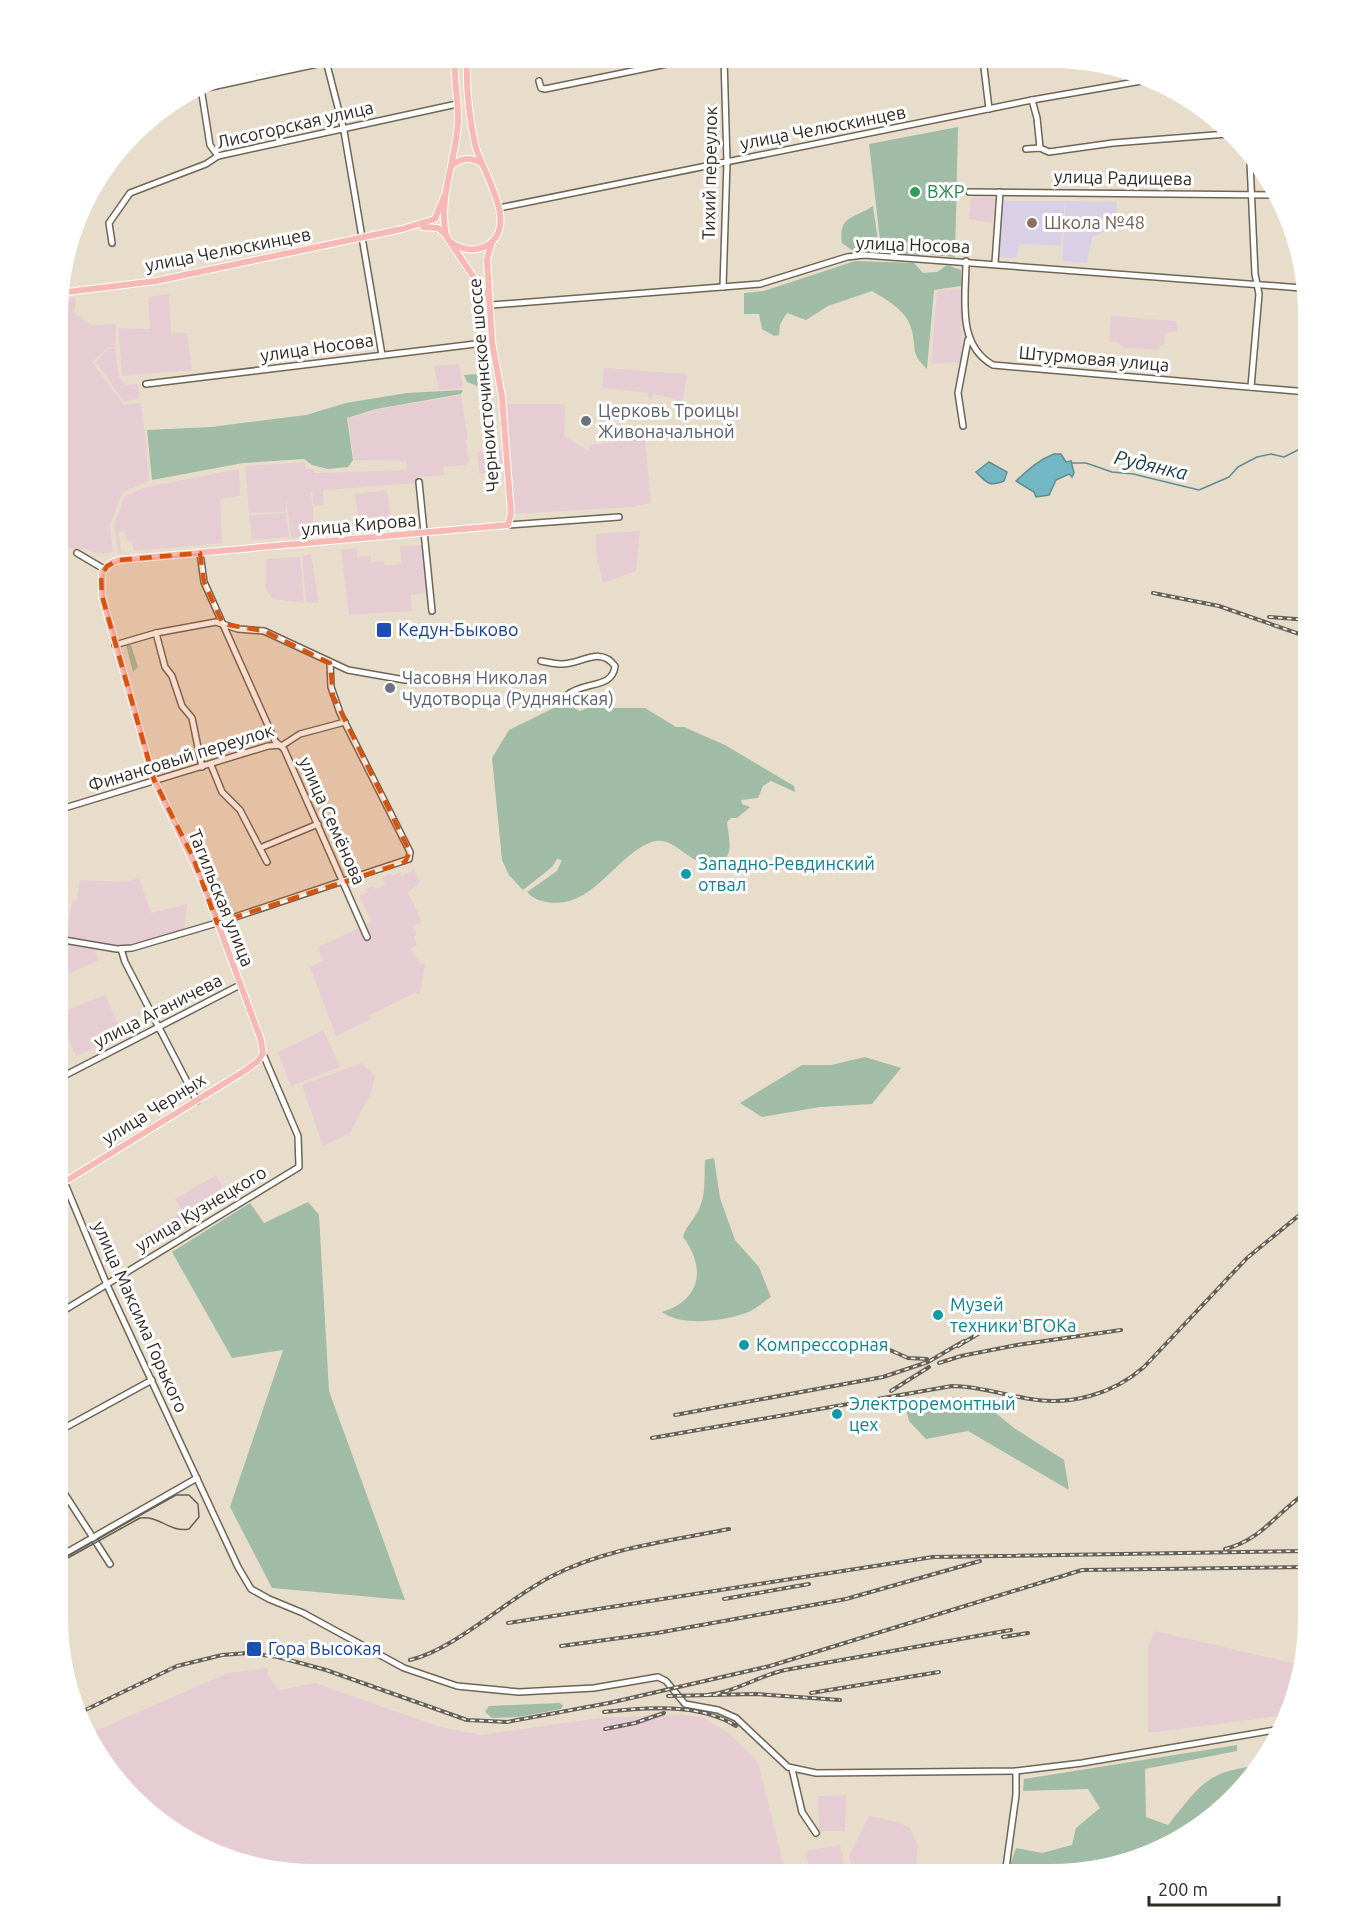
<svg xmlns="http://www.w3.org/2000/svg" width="1365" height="1932" viewBox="0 0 1365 1932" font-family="Ubuntu,sans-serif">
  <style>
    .industrial { fill: #e6cdd4 }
    .education { fill: #dad0e5 }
    .green { fill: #a0bca6 }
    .water { fill: #73b7c4; stroke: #5f8d94; stroke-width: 1.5 }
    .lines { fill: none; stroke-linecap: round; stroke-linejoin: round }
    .stream { stroke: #5f8d94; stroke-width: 1.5 }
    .minor-casing { stroke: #6f6555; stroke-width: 8 }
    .major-casing { stroke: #fff; stroke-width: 8 }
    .minor { stroke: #fff; stroke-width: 5 }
    .major { stroke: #f8b8b3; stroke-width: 6 }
    .tram { stroke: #655f55; stroke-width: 1.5 }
    .rail-casing { stroke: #655f55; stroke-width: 4 }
    .rail { stroke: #fff; stroke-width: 1.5; stroke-dasharray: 4.5; stroke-linecap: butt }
    .marked { fill: #d6540e; fill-opacity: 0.2; stroke: #d6540e; stroke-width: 4.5; stroke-dasharray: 12 8; stroke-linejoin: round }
    .leisure-dot { fill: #2e9e5b; stroke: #fff; stroke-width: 2 }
    .education-dot { fill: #8d6e63; stroke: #fff; stroke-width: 2 }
    .worship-dot { fill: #6b7280; stroke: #fff; stroke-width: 2 }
    .transit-dot { fill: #1a4fb4; stroke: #fff; stroke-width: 2 }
    .culture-dot { fill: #0f9aa8; stroke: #fff; stroke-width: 2 }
    .labels { text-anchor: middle; stroke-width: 6; stroke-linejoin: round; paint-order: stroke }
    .street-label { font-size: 18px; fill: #2f2b24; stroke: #fff }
    .leisure-label { font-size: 18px; fill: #27864d; stroke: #fff; text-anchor: start }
    .education-label { font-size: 18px; fill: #785e54; stroke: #fff; text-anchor: start }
    .worship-label { font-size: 18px; fill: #5b616d; stroke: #fff; text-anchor: start }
    .transit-label { font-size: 18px; fill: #164399; stroke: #fff; text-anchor: start }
    .culture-label { font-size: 18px; fill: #0d838f; stroke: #fff; text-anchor: start }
    .water-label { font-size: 20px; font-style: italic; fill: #1b3c43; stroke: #fff }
  </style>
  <rect width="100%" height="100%" fill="#e8ddca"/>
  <!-- industrial -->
  <g class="industrial">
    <path d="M 971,198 L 996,198 L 992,223 L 969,219 Z"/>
    <path d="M 962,289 L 961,362 L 931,364 L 937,290 Z"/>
    <path d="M 169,294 L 171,333 L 187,333 L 192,370 L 122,376 L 118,328 L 150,329 L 148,297 Z"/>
    <path d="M 76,297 L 74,313 L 91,325 L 116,324 L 115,347 L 108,348 L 92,362 L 124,405 L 141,403 L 146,445 L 149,481 L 123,492 L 110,524 L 113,552 L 97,554 L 87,549 L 59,548 L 59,299 Z"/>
    <path d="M 1111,316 L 1176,321 L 1177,331 L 1165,333 L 1164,344 L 1160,345 L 1159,350 L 1124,348 L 1118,342 L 1109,342 Z"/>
    <path d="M 115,348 L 119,377 L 126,385 L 138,384 L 140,398 L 124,402 L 96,362 L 108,349 Z"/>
    <path d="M 459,364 L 463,388 L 439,390 L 434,366 Z"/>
    <path d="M 604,368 L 687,374 L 683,401 L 653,394 L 652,398 L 648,398 L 648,393 L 603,388 Z"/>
    <path d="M 461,395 L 468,439 L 466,440 L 469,461 L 466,465 L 443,467 L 444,475 L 419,477 L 418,483 L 323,490 L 324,505 L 314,506 L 312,492 L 308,492 L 311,493 L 313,507 L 313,536 L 291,538 L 286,496 L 286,512 L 249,513 L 245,466 L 305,462 L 306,469 L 313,469 L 314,473 L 407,470 L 406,461 L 354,460 L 348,419 L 376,410 Z"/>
    <path d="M 507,404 L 565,404 L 564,436 L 589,451 L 589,445 L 645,438 L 651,503 L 633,507 L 513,514 Z"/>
    <path d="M 502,450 L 502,473 L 479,473 L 477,452 Z"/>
    <path d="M 239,469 L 240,496 L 220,499 L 222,543 L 134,551 L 132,542 L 127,540 L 124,531 L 119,532 L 121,553 L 118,553 L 114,524 L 125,496 L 146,487 Z"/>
    <path d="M 387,490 L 392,529 L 360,532 L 355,494 Z"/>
    <path d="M 286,513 L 289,537 L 252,540 L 249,515 Z"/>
    <path d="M 640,531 L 636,571 L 603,583 L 596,555 L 596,534 Z"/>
    <path d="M 422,545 L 426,593 L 411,595 L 412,611 L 349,615 L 341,550 L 357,548 L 357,557 L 371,556 L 371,562 L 383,561 L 385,566 L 401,564 L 400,546 Z"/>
    <path d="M 311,554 L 319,603 L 306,602 L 302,556 Z"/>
    <path d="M 300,557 L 304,603 L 273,599 L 266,589 L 266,559 Z"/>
    <path d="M 414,870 L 420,882 L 408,892 L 422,922 L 413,926 L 417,934 L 414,936 L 417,945 L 410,949 L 420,963 L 425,964 L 420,994 L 415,993 L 368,1016 L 370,1020 L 336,1036 L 310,967 L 323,961 L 318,947 L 372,922 L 359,896 L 367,893 L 366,889 L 373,886 L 375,889 L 385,885 L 382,877 L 390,874 L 392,876 L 400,872 L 402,876 Z"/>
    <path d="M 139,878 L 151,913 L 187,904 L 184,930 L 121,946 L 66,937 L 72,902 L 76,901 L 80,880 L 127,882 Z"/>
    <path d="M 58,943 L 93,948 L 99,960 L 58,979 Z"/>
    <path d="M 105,995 L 123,1036 L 76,1056 L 58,1014 Z"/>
    <path d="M 323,1030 L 340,1067 L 291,1086 L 278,1052 Z"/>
    <path d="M 361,1063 L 375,1075 L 371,1093 L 350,1133 L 323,1146 L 302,1085 Z"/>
    <path d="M 216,1175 L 224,1188 L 188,1210 L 195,1223 L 146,1252 L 137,1238 L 183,1212 L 175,1199 Z"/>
    <path d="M 1155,1631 L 1301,1665 L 1294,1701 L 1287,1715 L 1148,1733 L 1148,1647 Z"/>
    <path d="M 268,1668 L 267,1675 L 280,1690 L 315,1683 L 440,1727 L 481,1735 L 599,1718 L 646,1716 L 660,1712 L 661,1716 L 680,1714 L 702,1717 L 728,1733 L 758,1762 L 786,1874 L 280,1873 L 171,1832 L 120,1787 L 86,1735 L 228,1673 Z"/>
    <path d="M 846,1795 L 845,1831 L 819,1831 L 818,1796 Z"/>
    <path d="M 869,1816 L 898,1822 L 910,1828 L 918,1846 L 915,1875 L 855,1874 L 849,1857 Z"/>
    <path d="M 840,1845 L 847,1874 L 811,1874 L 805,1851 Z"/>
  </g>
  <!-- education -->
  <g class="education">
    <path d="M 1003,201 L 1065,201 L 1061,246 L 1019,244 L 1017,258 L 998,257 Z"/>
    <path d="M 1066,201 L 1117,202 L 1116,227 L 1092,237 L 1087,263 L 1062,261 Z"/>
  </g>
  <!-- green -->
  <g class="green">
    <path d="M 958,127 L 955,257 L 932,255 L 934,247 L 880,240 L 869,144 Z"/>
    <path d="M 873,206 L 878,241 L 921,246 L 919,255 L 853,251 L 842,243 C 838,215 854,219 873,206 Z"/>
    <path d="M 855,261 L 914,263 L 923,273 L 937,272 L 947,265 L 961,270 L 961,286 L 934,290 L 927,369 C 910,352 917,352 912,331 C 907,310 888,301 872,291 L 828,306 L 806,320 L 787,313 L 780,324 L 779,335 L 774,336 L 762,329 L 759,314 L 744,314 L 744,293 L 764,291 Z"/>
    <path d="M 481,348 C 491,358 491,372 487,385 L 480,387 L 467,382 L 464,375 L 478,374 L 474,350 Z"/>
    <path d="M 463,390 L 461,394 L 376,409 L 347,418 L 353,460 L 348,467 L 328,469 L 312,465 L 304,459 L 243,463 L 152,480 L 147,430 L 211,427 L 306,415 L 346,403 L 407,393 Z"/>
    <path d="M 126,645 L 131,645 L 138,667 L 133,672 Z"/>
    <path d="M 564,703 L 580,711 L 587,708 L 645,708 L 676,727 L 684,727 L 725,745 L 794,786 L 795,792 L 771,781 L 763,786 L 758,798 L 741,800 L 742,804 L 750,807 L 737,818 L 731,818 L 727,822 C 728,836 735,853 721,863 C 687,871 677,831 649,843 C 613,859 591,910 547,902 C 540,901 532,898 527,892 L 557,871 L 562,860 L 557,859 L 552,867 L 523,890 L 509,875 L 502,860 L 492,758 L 509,730 Z"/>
    <path d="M 865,1057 L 901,1068 L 872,1104 L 820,1107 L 762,1117 L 740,1103 L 802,1065 L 831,1065 Z"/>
    <path d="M 714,1158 L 720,1198 L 735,1240 L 759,1267 L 771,1297 C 763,1302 755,1310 746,1313 C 724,1321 681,1327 662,1312 C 700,1300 707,1269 683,1237 C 686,1225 697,1217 701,1204 C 706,1191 704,1173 705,1160 Z"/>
    <path d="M 308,1202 L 319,1215 L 329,1391 L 405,1600 L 272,1588 L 230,1507 L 283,1350 L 232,1358 L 172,1252 L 250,1203 L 264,1223 Z"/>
    <path d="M 961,1397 L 982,1402 L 1014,1428 L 1064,1460 L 1069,1490 L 968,1431 L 926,1439 L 909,1421 L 905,1406 L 914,1400 Z"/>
    <path d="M 559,1703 L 563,1705 L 561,1709 L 519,1717 L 492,1718 L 485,1712 L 489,1706 Z"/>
    <path d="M 1237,1745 L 1237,1751 L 1145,1769 L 1146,1817 L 1168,1825 C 1200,1786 1206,1770 1260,1766 L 1220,1812 L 1165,1849 L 1100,1864 L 1095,1859 C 1083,1871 1070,1871 1055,1868 L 1047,1875 L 1016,1875 L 1010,1865 L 1016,1848 L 1042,1853 L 1072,1845 L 1076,1828 L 1100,1808 L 1088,1789 L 1023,1791 L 1024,1779 Z"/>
  </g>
  <!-- water -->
  <g class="water">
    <path d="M 1054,454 L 1061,454 L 1066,462 L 1071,461 L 1074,473 L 1072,477 L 1069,474 L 1056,480 L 1049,495 L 1036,497 L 1034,492 L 1016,481 C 1027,471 1038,460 1054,454 Z"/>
    <path d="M 989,462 L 1007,472 L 1004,481 C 989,487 987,483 976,472 Z"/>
  </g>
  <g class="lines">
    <!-- stream -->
    <path class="stream" d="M 1072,463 L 1086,463 L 1112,472 L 1133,474 L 1199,490 L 1229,477 L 1238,467 L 1257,457 L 1271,454 L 1284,457 L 1308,445"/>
    <defs>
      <g id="minor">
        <path d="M 325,57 L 344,131 L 382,355"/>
        <path d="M 983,59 L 989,109"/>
        <path d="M 539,81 L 541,88 L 545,89 L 696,58"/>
        <path d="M 201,88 L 210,145 L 218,156"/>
        <path d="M 202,89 L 350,57"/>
        <path d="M 1032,100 L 1037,118 L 1040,148"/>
        <path d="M 1026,149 L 1040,148 L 1049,152 L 1113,143 L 1227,134"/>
        <path d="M 1250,162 L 1255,274 L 1259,294 L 1251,387"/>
        <path d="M 969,192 L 1277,195"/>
        <path d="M 499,208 L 1032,100 L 1153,79"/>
        <path d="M 112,243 L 109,223 L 130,193 L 206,164 L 218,156 L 457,104"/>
        <path d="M 966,261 C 966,298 956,344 993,365 L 1308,392"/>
        <path d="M 995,263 L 1000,192"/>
        <path d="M 723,287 L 727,162 L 724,58"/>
        <path d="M 492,305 L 760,284 L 847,257 L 864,255 L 1302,288"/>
        <path d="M 146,384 L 492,342"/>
        <path d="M 963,426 L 958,393 L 968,340"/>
        <path d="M 419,482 L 432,611"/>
        <path d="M 508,525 L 619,517"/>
        <path d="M 77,553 L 104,569"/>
        <path d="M 200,553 L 204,582 L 275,741 L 284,749 L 367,937"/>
        <path d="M 156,633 L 165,667 L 172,676 L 182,706 L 192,718 L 202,767"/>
        <path d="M 115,645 L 156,633 L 216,622 L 238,629 L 264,631 L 348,670 L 405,680"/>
        <path d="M 541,661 C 547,662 554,664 561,664 C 580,665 600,645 615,666 C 613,689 584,681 567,695"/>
        <path d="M 211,765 L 222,792 L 240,810 L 267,862"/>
        <path d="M 58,810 L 268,746 L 283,745 L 300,734 L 345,722"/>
        <path d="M 260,848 L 318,824"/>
        <path d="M 58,939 L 117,949 L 132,948 L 217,923 L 409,859 L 410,852 L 340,713 L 331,687 L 330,663"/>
        <path d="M 121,949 L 125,962 L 197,1101"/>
        <path d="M 58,1079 L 240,985"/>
        <path d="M 58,1167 L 107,1285 L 238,1567 L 251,1589 L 269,1599 L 303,1613 L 404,1668 L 457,1686 L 519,1692 L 594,1688 L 658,1677 L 666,1681 L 685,1704 L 718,1710 L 736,1718 L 788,1767 L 816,1773 L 1016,1771 L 1082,1763 L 1281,1729"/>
        <path d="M 58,1314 L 299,1167 L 298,1136 L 263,1054"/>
        <path d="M 57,1432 L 152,1380"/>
        <path d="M 57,1482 L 110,1564"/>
        <path d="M 57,1558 L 197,1478"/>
        <path d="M 792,1769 L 802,1812 L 816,1833"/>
        <path d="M 1005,1875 L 1016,1795 L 1016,1771"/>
      </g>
      <g id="major">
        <path d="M 455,57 C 453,79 459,100 458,122 C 456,161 438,197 446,236 L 489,300"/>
        <path d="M 452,166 C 461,157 472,157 482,164"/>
        <path d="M 423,227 L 438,228 L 446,235"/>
        <path d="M 452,243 C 463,250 474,252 486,246 C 522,226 480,169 475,144 C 469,117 466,86 467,57"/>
        <path d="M 59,293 L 156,281 L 402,229 L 435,219 L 444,197"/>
        <path d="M 58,1186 L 246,1070 L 258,1061 L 263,1053 L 261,1040 L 201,878 L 154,780 L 102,596 L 102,572 L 111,563 L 119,560 L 508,525 L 511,513 L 502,397 L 492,342 L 487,259 L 492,242"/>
      </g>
    </defs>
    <!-- minor casing -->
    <use href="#minor" class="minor-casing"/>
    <!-- major casing -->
    <use href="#major" class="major-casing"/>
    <!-- minor -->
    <use href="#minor" class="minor"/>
    <!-- major -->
    <use href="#major" class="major"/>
    <!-- tram -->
    <path class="tram" d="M 57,1564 L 140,1518 C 159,1515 170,1533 189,1529 L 199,1517 L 198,1504 L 189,1495 L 176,1495 L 57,1562"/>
    <defs>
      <g id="rail">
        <path d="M 1153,593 L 1219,606 L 1308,637"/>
        <path d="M 1269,617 L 1308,620"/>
        <path d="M 958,1346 L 988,1328 L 1030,1320"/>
        <path d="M 828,1352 L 833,1346 L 867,1340 L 908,1358 L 927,1359"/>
        <path d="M 939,1363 L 961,1356 L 1017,1345 L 1121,1330"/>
        <path d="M 891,1391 L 929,1367"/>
        <path d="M 675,1415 L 883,1377 L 928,1362 L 964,1341"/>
        <path d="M 652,1438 L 952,1386 C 978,1386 1004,1395 1030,1399 C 1071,1406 1113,1394 1144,1367 L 1247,1258 L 1308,1208"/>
        <path d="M 1225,1549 C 1262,1540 1278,1511 1307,1492"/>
        <path d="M 724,1599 L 809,1584"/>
        <path d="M 508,1623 L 933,1557 L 1307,1551"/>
        <path d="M 1003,1637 L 1028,1633"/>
        <path d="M 561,1646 L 657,1633 L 846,1599 L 980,1561"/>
        <path d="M 410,1660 C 456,1649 508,1598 552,1576 C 606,1548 670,1541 729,1529"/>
        <path d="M 811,1693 L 939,1672"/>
        <path d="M 707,1695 C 736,1692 758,1676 785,1670 L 1011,1630"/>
        <path d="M 668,1696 L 756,1694 L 840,1700"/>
        <path d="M 604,1712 C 645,1707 700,1703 736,1726"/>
        <path d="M 79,1713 L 177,1666 L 222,1655 L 248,1653 L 278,1657 L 326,1670 L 467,1720 L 507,1722 L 609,1703 L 770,1666 L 1082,1570 L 1307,1567"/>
        <path d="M 605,1729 L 635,1723 L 664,1713"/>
      </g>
    </defs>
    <!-- rail casing -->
    <use href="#rail" class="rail-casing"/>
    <!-- rail -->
    <use href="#rail" class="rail"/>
  </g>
  <!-- marked area -->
  <path class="marked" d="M 200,553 L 204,582 L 223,624 L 264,631 L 330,663 L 333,696 L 410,852 L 405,862 L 217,923 L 193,857 L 154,780 L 102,596 L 101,576 L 107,566 L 119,560 Z"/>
  <!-- markers -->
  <circle class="leisure-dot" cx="915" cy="192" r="6"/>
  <circle class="education-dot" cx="1032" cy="223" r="6"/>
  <g class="worship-dot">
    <circle cx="586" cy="421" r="6"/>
    <circle cx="390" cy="688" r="6"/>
  </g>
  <g class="transit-dot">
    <rect x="376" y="622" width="16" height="16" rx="3"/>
    <rect x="246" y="1641" width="16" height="16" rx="3"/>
  </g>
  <g class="culture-dot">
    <circle cx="686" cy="874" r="6"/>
    <circle cx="938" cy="1315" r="6"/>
    <circle cx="744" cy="1345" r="6"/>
    <circle cx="837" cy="1414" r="6"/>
  </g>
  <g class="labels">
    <!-- street labels -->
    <g class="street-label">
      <text transform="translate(295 125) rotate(-13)" y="6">Лисогорская улица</text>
      <text transform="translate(823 128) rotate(-11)" y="6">улица Челюскинцев</text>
      <text transform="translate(710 173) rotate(-89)" y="6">Тихий переулок</text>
      <text transform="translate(1123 178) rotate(1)" y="6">улица Радищева</text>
      <text transform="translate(913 245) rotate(2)" y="6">улица Носова</text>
      <text transform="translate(228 250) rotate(-11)" y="6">улица Челюскинцев</text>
      <text transform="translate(317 348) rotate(-8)" y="6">улица Носова</text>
      <text transform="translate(1094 359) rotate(5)" y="6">Штурмовая улица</text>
      <text transform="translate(484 385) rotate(-95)" y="6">Черноисточинское шоссе</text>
      <text transform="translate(359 525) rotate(-5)" y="6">улица Кирова</text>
      <text transform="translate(181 758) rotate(-17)" y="6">Финансовый переулок</text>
      <text transform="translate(332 821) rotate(66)" y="6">улица Семёнова</text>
      <text transform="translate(221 898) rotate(68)" y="6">Тагильская улица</text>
      <text transform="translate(158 1011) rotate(-27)" y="6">улица Аганичева</text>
      <text transform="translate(154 1109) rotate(-32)" y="6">улица Черных</text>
      <text transform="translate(201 1209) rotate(-31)" y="6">улица Кузнецкого</text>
      <text transform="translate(140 1317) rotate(66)" y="6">улица Максима Горького</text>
    </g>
    <!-- leisure labels -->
    <g class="leisure-label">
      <text x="927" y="198">ВЖР</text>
    </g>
    <!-- education labels -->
    <g class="education-label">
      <text x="1044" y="229">Школа №48</text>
    </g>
    <!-- worship labels -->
    <g class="worship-label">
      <text x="598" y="417">Церковь Троицы<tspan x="598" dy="21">Живоначальной</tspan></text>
      <text x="402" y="684">Часовня Николая<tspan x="402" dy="21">Чудотворца (Руднянская)</tspan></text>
    </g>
    <!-- transit labels -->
    <g class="transit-label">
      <text x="398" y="636">Кедун-Быково</text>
      <text x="268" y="1655">Гора Высокая</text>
    </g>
    <!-- culture labels -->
    <g class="culture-label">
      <text x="698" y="870">Западно-Ревдинский<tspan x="698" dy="21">отвал</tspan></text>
      <text x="950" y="1311">Музей<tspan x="950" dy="21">техники ВГОКа</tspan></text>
      <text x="756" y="1351">Компрессорная</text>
      <text x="849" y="1410">Электроремонтный<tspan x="849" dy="21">цех</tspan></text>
    </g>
    <!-- water labels -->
    <g class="water-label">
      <text transform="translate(1151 465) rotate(13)" y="7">Рудянка</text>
    </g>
  </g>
  <!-- crop -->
  <path d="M0 0H1365V1932H0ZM314 68H1052A246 246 0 0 1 1298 314V1618A246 246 0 0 1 1052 1864H314A246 246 0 0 1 68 1618V314A246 246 0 0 1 314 68Z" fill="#fff" fill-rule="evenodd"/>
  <!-- scale -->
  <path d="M1149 1896v9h130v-9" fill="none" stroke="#2f2b24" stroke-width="3"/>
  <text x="1158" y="1896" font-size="18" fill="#2f2b24" stroke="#ffffff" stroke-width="4.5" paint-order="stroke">200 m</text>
</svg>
